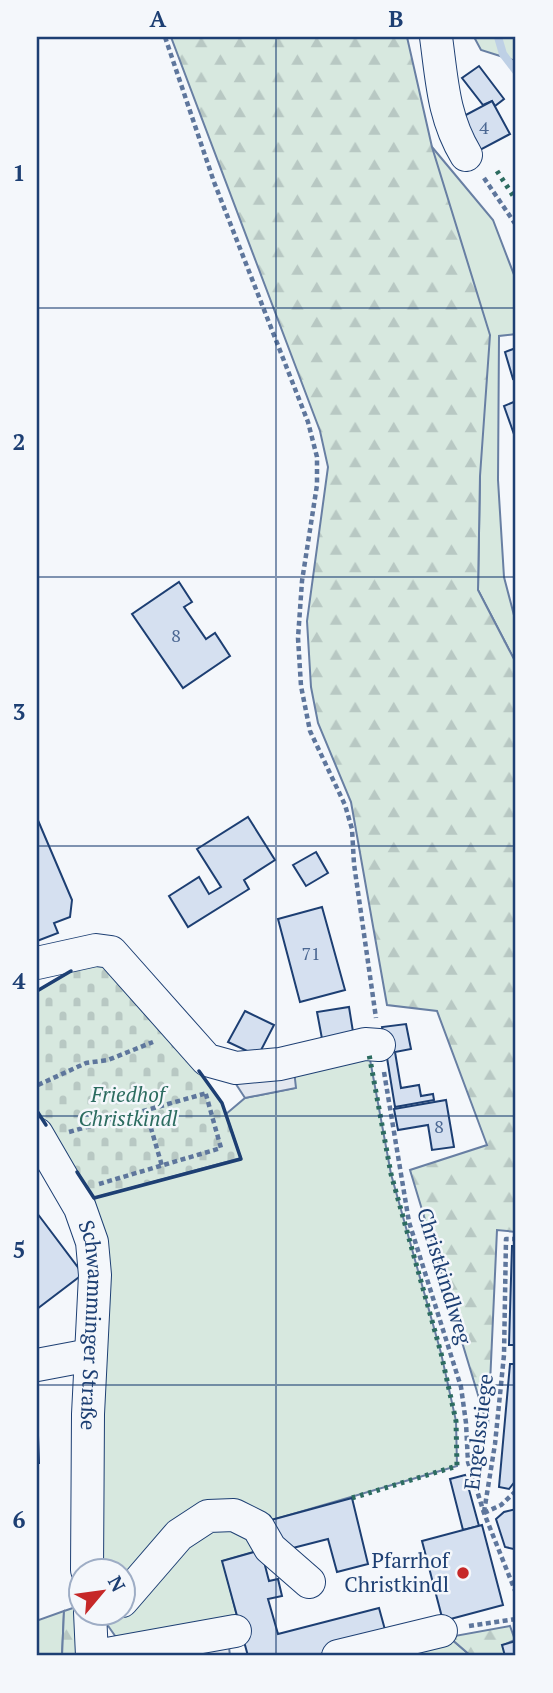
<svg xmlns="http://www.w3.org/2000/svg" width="553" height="1693" viewBox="0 0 553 1693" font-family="'PT Serif',serif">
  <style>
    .grass { fill: #d7e8df; stroke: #687fa3; stroke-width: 2 }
    .forest { fill: url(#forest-firs); stroke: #687fa3; stroke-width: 2 }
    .cemetery { fill: url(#cemetery-stones); stroke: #687fa3; stroke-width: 2 }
    .parking { fill: #e3e8f0; stroke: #687fa3; stroke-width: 2 }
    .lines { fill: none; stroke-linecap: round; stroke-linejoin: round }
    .stream { stroke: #bed0e5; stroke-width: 8 }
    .building { fill: #d5e0f0; stroke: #1d3f73; stroke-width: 2 }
    .minor-casing { stroke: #1d3f73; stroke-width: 34 }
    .path { stroke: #5e769c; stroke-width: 4.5; stroke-dasharray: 5 3.5; stroke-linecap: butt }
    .minor { stroke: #f4f7fb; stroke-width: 32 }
    .hedge { stroke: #2c6c60; stroke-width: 5; stroke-dasharray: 3.5 5; stroke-linecap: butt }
    .wall { stroke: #1d3f73; stroke-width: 3.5 }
    .grid { fill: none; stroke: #1d3f73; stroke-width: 2; stroke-opacity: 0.55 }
    .poi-dot { fill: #c62828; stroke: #f4f7fb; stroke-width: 2.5 }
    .labels { text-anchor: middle; stroke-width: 5; stroke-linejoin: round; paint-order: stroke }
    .number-label { font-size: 18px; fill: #4b6792 }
    .park-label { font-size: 21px; font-style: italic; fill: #2c6c60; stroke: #f4f7fb }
    .street-label { font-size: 21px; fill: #1d3f73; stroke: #f4f7fb }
    .poi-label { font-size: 21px; fill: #1d3f73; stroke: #f4f7fb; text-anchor: end }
    .neatline { fill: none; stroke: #1d3f73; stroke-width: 2.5 }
    .grid-label { font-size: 23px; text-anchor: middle; font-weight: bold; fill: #1d3f73 }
  </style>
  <defs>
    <pattern id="forest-firs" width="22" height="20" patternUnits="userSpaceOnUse" patternTransform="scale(1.75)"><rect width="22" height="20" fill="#d7e8df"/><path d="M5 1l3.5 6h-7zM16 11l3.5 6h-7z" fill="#b8c8c3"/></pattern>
    <pattern id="cemetery-stones" width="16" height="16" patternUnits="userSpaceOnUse" patternTransform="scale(1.75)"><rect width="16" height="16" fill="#d7e8df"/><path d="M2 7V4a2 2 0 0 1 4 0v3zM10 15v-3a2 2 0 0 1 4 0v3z" fill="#b8c8c3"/></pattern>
  </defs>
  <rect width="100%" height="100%" fill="#f4f7fb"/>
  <!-- grass -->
  <g class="grass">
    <path d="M 474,37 L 516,37 L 516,61 L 481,50 Z"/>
    <path d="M 432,147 L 493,220 L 516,280 L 516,334 L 499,336 L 498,480 L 504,577 L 516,623 L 516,663 L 478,590 L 480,476 Z"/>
    <path d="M 369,1054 L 391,1174 L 441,1353 L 456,1421 L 457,1466 L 272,1520 L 261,1550 L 223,1561 L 239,1624 L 118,1640 L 99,1613 L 122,1612 L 122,1570 L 96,1570 L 103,1248 L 94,1198 L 240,1159 L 226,1114 L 245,1098 L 295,1088 L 294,1070 Z"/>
    <path d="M 64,1611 L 62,1656 L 37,1656 L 37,1619 L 39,1620 Z"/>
    <path d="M 449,1637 L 471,1656 L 371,1656 Z"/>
  </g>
  <!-- forest -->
  <g class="forest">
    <path d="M 171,37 L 407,37 L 432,147 L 490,335 L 480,476 L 478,590 L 516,663 L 516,1232 L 497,1230 L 488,1428 L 410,1170 L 487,1145 L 437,1011 L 387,1005 L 351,802 L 318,723 L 311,687 L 307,621 L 328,467 L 320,431 Z"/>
    <path d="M 79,1606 L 80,1656 L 62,1656 L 64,1611 Z"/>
    <path d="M 510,1626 L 515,1640 L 503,1645 L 505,1656 L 471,1656 L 449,1637 Z"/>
  </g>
  <!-- cemetery -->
  <path class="cemetery" d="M 100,953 L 173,1034 L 222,1103 L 241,1158 L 94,1198 L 37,1111 L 37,991 Z"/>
  <!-- parking -->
  <g class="parking">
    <path d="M 294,1070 L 296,1088 L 245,1098 L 232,1078 Z"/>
    <path d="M 229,1647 L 230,1656 L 170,1656 Z"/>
  </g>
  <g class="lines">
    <!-- stream -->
    <path class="stream" d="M 498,37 L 503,54 L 516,71"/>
  </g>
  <!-- building -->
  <g class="building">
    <path d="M 479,66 L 504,99 L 495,106 L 492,101 L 483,105 L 462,78 Z"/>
    <path d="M 492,101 L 510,134 L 480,150 L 462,117 Z"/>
    <path d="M 516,348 L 516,378 L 513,379 L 505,352 Z"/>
    <path d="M 516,401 L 516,440 L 504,406 Z"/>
    <path d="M 179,582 L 192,602 L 184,607 L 206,639 L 215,633 L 230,656 L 183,688 L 132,614 Z"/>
    <path d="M 248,817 L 275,860 L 244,880 L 249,889 L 188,927 L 169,896 L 199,877 L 209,894 L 221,887 L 197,849 Z"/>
    <path d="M 37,818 L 72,900 L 70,917 L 54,923 L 58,933 L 37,941 Z"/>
    <path d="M 316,852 L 328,873 L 306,886 L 293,865 Z"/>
    <path d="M 322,907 L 345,990 L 300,1002 L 278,919 Z"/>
    <path d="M 349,1007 L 354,1038 L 323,1044 L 317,1012 Z"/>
    <path d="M 245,1011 L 274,1025 L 258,1056 L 228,1042 Z"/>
    <path d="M 406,1024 L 411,1049 L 395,1052 L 401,1088 L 419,1085 L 421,1096 L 433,1094 L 434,1100 L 395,1107 L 382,1027 Z"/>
    <path d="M 446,1100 L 454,1147 L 432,1150 L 428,1125 L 398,1130 L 394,1109 Z"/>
    <path d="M 37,1213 L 83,1274 L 37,1309 Z"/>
    <path d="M 512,1246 L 516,1246 L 516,1345 L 509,1345 Z"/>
    <path d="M 510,1364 L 516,1364 L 516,1480 L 509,1489 L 499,1487 Z"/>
    <path d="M 37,1408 L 39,1463 L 37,1463 Z"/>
    <path d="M 465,1475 L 479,1526 L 463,1530 L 450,1479 Z"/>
    <path d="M 352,1498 L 368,1564 L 337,1572 L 328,1539 L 281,1551 L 271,1520 Z"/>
    <path d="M 516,1509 L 516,1564 L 514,1549 L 505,1547 L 496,1519 L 504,1512 Z"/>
    <path d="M 482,1525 L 503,1605 L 443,1621 L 422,1541 Z"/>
    <path d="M 261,1550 L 269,1581 L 278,1579 L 282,1596 L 268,1599 L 278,1634 L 379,1608 L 387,1637 L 313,1656 L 248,1656 L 222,1561 Z"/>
    <path d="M 516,1641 L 516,1656 L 505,1656 L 502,1645 Z"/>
  </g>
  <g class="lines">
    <defs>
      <g id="minor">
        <path d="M 436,37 C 442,80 443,117 466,155"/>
        <path d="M 37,963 L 96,950 L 111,952 L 207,1060 L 236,1068 L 280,1064 L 365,1044 L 379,1045"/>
        <path id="s1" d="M 37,1134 L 80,1208 L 92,1242 L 95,1275 L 88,1414 L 87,1570"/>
        <path d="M 37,1365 L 90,1355"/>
        <path d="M 122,1601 L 179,1535 L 208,1516 L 234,1515 L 258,1527 L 270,1548 L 309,1582"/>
        <path d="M 90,1612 L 92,1656"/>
        <path d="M 96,1656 L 235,1631"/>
        <path d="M 338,1656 L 441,1631"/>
      </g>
    </defs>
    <!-- minor casing -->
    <use href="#minor" class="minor-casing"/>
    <!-- path -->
    <g class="path">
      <path d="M 165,37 L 214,182 L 308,422 L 317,457 L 317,485 L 302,581 L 298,638 L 301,686 L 310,731 L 345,805 L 352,829 L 354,864 L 376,1018"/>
      <path d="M 484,178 L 516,225"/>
      <path d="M 384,1072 L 409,1222 L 461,1387 L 466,1423 L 468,1462 L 484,1513 L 516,1593"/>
      <path d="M 38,1085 L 86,1063 L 108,1060 L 153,1042"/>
      <path d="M 146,1111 L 162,1166"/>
      <path d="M 69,1132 L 207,1093"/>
      <path d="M 99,1184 L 221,1148 L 205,1091"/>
      <path d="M 484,1512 L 495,1444 L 504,1355 L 506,1239 L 516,1239"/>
      <path d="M 484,1513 L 501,1505 L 516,1491"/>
      <path d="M 469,1626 L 516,1619"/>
    </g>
    <!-- minor -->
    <use href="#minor" class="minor"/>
    <!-- hedge -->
    <g class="hedge">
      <path d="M 497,171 L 516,200"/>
      <path d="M 352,1498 L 457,1466 L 456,1421 L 441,1353 L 391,1174 L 369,1054"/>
    </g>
    <!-- wall -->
    <g class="wall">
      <path d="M 37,991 L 71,971"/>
      <path d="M 37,1111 L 46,1125"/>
      <path d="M 77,1172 L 94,1198 L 241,1159 L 222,1103 L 199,1071"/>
    </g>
  </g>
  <!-- grid -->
  <path class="grid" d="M 276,37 L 276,1656M 37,308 L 516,308M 37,577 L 516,577M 37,846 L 516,846M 37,1116 L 516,1116M 37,1385 L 516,1385"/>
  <!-- markers -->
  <circle class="poi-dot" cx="463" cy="1573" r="7"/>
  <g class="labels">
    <!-- number labels -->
    <g class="number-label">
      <text x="484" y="134">4</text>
      <text x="176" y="642">8</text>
      <text x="311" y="960">71</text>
      <text x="439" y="1133">8</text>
    </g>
    <!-- park labels -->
    <g class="park-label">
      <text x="128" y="1102">Friedhof<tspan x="128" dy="24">Christkindl</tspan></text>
    </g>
    <!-- street labels -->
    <g class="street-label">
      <text transform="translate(444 1276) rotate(73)" y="7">Christkindlweg</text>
      <text dy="7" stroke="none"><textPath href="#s1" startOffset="205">Schwamminger Straße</textPath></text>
      <text transform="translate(479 1432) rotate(-83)" y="7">Engelsstiege</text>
    </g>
    <!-- poi labels -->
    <g class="poi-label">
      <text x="449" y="1568">Pfarrhof<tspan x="449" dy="24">Christkindl</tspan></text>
    </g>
  </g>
  <!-- border -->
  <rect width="553" height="1693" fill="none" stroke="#f4f7fb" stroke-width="77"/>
  <!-- north arrow -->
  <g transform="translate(102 1592) rotate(61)"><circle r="33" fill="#f4f7fb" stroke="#9eadc5" stroke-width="2"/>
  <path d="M0-5L12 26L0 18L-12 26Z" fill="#c62828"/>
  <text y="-10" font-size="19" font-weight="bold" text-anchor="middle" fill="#1d3f73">N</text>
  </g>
  <rect x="38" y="38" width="476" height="1616" class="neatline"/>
  <g class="grid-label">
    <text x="158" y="27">A</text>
    <text x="396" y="27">B</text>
    <text x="19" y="181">1</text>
    <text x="19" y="450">2</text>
    <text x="19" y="720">3</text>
    <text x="19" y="989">4</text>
    <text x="19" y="1258">5</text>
    <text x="19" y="1528">6</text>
  </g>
</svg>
